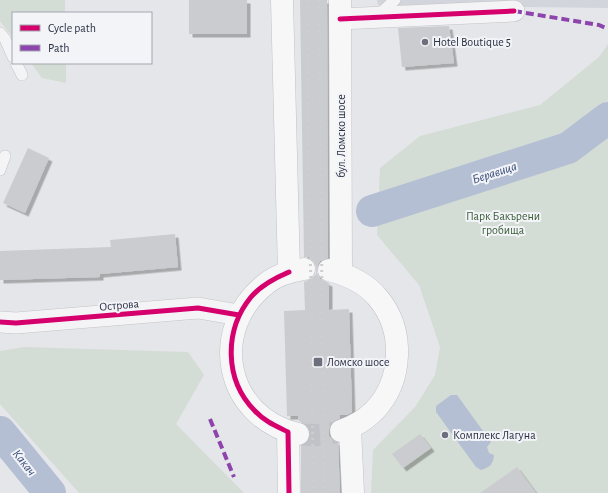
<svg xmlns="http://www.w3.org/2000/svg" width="608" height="493" viewBox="0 0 608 493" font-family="'Alegreya Sans',sans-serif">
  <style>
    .built { fill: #d3d5dc }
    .green { fill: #d4ddd5 }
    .water { fill: #b4bfd3 }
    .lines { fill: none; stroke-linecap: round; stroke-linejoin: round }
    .river { stroke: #b4bfd3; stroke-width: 32 }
    .building { fill: #cbccd0; filter: url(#shadow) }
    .primary-tunnel { stroke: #c0c2c8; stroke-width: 22; stroke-dasharray: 22 11; stroke-linecap: butt }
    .service-casing { stroke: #c3c4c7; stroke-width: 12 }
    .minor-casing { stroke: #c3c4c7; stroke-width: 22 }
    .primary-casing { stroke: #c0c3c7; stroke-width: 23 }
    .service { stroke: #f4f4f6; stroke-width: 11 }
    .minor { stroke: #f4f4f6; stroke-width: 21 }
    .primary { stroke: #f7f7f8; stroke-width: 22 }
    .rail { stroke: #ceced1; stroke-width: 3; stroke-dasharray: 2 4; stroke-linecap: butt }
    .quiet { stroke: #8e44ad; stroke-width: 4; stroke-dasharray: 8 4; stroke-linecap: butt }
    .cycleway-casing { stroke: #f3f4f8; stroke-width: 8 }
    .cycleway { stroke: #d6006c; stroke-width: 5 }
    .poi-dot { fill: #6c707d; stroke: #f3f4f8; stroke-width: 1.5 }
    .labels { text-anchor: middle; stroke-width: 4; stroke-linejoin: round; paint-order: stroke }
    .poi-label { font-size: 12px; fill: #2b3043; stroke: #f3f4f8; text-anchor: start }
    .street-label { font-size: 12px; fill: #2b3043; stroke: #f3f4f8 }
    .park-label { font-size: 12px; fill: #3b5e38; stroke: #f3f4f8 }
    .water-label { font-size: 13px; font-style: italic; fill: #354a76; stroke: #f3f4f8 }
  </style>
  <defs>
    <filter id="shadow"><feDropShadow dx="3.5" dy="3.5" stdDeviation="0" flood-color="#0004"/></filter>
  </defs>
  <rect width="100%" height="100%" fill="#e5e6e9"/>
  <!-- built -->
  <path class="built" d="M 377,0 L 608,0 L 608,8 L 378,5 Z"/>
  <!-- green -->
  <g class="green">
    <path d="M 0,0 L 65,0 L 65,13 L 13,13 L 13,38 L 0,21 Z"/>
    <path d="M 608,44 L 608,493 L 371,493 L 373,450 L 415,407 L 435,375 L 440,347 L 419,285 L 377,235 L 380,168 L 420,136 L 540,105 L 599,57 Z"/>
    <path d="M 31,63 L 66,63 L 66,83 L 42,78 Z"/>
    <path d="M 24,347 L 188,352 L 204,375 L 176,424 L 244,493 L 79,493 L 0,404 L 0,351 Z"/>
  </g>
  <!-- water -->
  <path class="water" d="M 451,395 L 457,395 L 491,442 L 487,447 L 489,453 L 494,455 C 493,465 490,467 481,470 L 476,467 L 436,412 L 436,406 Z"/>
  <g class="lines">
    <!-- river -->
    <g class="river">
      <path d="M 372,211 L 568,148 L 608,118"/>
      <path d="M 0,432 L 50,493"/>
    </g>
  </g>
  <!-- building -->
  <g class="building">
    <rect x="189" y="0" width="58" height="34"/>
    <path d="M 300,0 L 327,0 L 328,258 L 320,261 L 317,267 L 317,273 L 320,279 L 329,283 L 329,310 L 349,309 L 352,412 L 347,415 L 340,415 L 340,418 L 332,423 L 329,429 L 329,436 L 333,440 L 338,443 L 340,493 L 301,493 L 301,446 L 306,443 L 310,439 L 310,432 L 307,426 L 298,420 L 298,416 L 287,416 L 284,311 L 305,310 L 304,282 L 312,278 L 316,274 L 316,267 L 313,261 L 309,257 L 304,257 Z"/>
    <path d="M 449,26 L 454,63 L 402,67 L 398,28 Z"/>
    <path d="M 28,148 L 49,158 L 25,213 L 3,203 Z"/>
    <path d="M 175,234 L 178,267 L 100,274 L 100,277 L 0,280 L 0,251 L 111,247 L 110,240 Z"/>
    <path d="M 420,434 L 431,448 L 403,468 L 392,454 Z"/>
    <path d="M 517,467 L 536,493 L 480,493 Z"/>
  </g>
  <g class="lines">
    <!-- primary-tunnel -->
    <path class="primary-tunnel" d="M 298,434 C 312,436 327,435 341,431"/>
    <defs>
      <g id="service">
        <path d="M 377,16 L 395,0"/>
        <path d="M 0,33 L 5,39 L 13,57"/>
        <path d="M 16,63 L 22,75"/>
        <path d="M 0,170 L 5,156"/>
      </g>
      <g id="minor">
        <path d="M 340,19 L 514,11"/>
        <path d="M 0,322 L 16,323 L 198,308 L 239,315"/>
      </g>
      <g id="primary">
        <path d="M 282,0 L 289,272"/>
        <path d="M 340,0 L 341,273"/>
        <path d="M 329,270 C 348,275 366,283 378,298 C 405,330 403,381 374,411 C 365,420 353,427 341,431"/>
        <path d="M 350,428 L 353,493"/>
        <path d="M 288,432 L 289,493"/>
        <path d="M 298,434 C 224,417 208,328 267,283 C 277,275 292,271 304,269"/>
      </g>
    </defs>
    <!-- service casing -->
    <use href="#service" class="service-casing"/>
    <!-- minor casing -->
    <use href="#minor" class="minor-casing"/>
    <!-- primary casing -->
    <use href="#primary" class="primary-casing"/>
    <!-- service -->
    <use href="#service" class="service"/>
    <!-- minor -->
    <use href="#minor" class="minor"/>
    <!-- primary -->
    <use href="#primary" class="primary"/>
    <!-- rail -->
    <g class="rail">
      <path d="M 307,0 L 309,226 L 312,308 L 311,369 L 314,493"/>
      <path d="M 319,0 L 324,493"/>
    </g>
    <!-- quiet -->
    <g class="quiet">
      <path d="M 514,11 L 599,25 L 608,29"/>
      <path d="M 210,419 L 234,477"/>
    </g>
    <defs>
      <g id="cycleway">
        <path d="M 340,19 L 514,11"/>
        <path d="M 289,272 C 275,278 261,285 251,297 C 224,330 224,380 255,411 C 264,421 276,426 288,432 L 289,493"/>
        <path d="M 0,322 L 16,323 L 198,308 L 239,315"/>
      </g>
    </defs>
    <!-- cycleway casing -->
    <use href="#cycleway" class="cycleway-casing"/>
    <!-- cycleway -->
    <use href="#cycleway" class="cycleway"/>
  </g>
  <!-- markers -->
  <g class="poi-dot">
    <circle cx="425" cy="42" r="4"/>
    <rect x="313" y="357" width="10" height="10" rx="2"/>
    <circle cx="445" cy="435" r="4"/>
  </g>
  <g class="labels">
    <!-- poi labels -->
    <g class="poi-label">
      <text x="433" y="46">Hotel Boutique 5</text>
      <text x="327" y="366">Ломско шосе</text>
      <text x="453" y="439">Комплекс Лагуна</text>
    </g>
    <!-- street labels -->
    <g class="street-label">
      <text transform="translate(341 136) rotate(-90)" y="4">бул. Ломско шосе</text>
      <text transform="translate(119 305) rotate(-5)" y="4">Острова</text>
    </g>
    <!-- park labels -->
    <g class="park-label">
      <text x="503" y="220">Парк Бакърени<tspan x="503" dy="14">гробища</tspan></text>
    </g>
    <!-- water labels -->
    <g class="water-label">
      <text transform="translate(494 172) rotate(-18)" y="5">Беравица</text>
      <text transform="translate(25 462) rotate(51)" y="5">Какач</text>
    </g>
  </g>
  <!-- legend -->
  <rect x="12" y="12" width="140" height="52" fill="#f3f4f8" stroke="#a3a6b0"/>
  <rect x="20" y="25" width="20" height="6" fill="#d6006c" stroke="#a3a6b0"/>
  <text x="48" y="32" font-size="12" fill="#2b3043">Cycle path</text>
  <rect x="20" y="45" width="20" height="6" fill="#8e44ad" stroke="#a3a6b0"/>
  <text x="48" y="52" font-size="12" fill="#2b3043">Path</text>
</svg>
